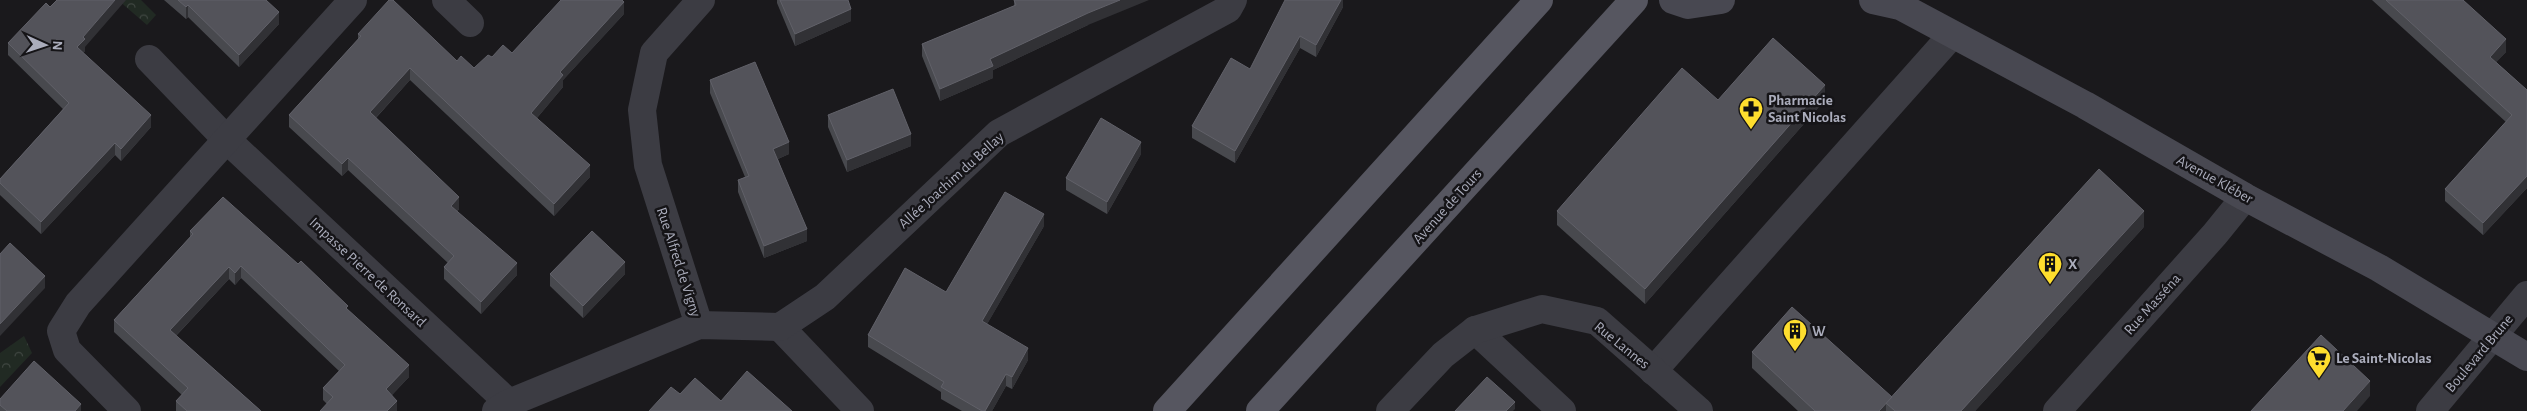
<svg xmlns="http://www.w3.org/2000/svg" width="2527" height="411" viewBox="0 0 2527 411" font-family="'Alegreya Sans',sans-serif">
  <style>
    .park { fill: url(#park-crowns) }
    .lines { fill: none; stroke-linecap: round; stroke-linejoin: round }
    .street { stroke: #3c3c43; stroke-width: 28 }
    .secondary { stroke: #484851; stroke-width: 28 }
    .primary { stroke: #565660; stroke-width: 28 }
    .wall { fill: #48494e }
    .shaded-wall { fill: #313135 }
    .building { fill: #53535a; stroke: #616169 }
    .labels { text-anchor: middle; stroke-width: 5; stroke-linejoin: round; paint-order: stroke }
    .poi-label { font-size: 15px; font-weight: bold; fill: #abadbc; stroke: #151417; text-anchor: start }
    .street-label { font-size: 15px; fill: #abadbc; stroke: #151417 }
  </style>
  <defs>
    <pattern id="park-crowns" width="20" height="18" patternUnits="userSpaceOnUse" patternTransform="scale(1.25)"><rect width="20" height="18" fill="#212a23"/><path d="M2 6a3 3 0 1 1 6 0M12 15a3 3 0 1 1 6 0" fill="none" stroke="#3f4641"/></pattern>
  </defs>
  <rect width="100%" height="100%" fill="#1a191c"/>
  <!-- park -->
  <g class="park">
    <path d="M 118,0 L 141,0 L 156,15 L 147,25 Z"/>
    <path d="M 24,336 L 32,353 L 0,387 L 0,353 Z"/>
  </g>
  <g class="lines">
    <!-- street -->
    <g class="street">
      <path d="M 446,0 L 470,23"/>
      <path d="M 149,59 L 227,140 L 509,403"/>
      <path d="M 699,325 L 648,165 L 642,110 L 654,53 L 701,0"/>
      <path d="M 780,327 L 860,411"/>
      <path d="M 1475,330 L 1562,411"/>
      <path d="M 1653,371 L 1952,35"/>
      <path d="M 127,411 L 67,350 L 61,331 L 78,304 L 353,0"/>
      <path d="M 496,411 L 509,403 L 699,325 L 780,327 L 825,297 L 999,133 L 1228,9 L 1233,0"/>
      <path d="M 1390,411 L 1443,355 L 1475,330 L 1542,309 L 1597,321 L 1699,411"/>
      <path d="M 2057,411 L 2215,234 L 2245,197"/>
      <path d="M 2430,411 L 2527,295"/>
    </g>
    <!-- secondary -->
    <g class="secondary">
      <path d="M 1673,0 L 1688,5 L 1721,0"/>
      <path d="M 1873,0 L 1900,6 L 2085,105 L 2245,197 L 2379,268 L 2527,357"/>
    </g>
    <!-- primary -->
    <g class="primary">
      <path d="M 1167,411 L 1539,0"/>
      <path d="M 1260,411 L 1634,0"/>
    </g>
  </g>
  <!-- wall -->
  <g class="wall">
    <path d="M 164,0 L 266,0 L 279,24 L 239,67 L 188,17 L 186,19 Z"/>
    <path d="M 777,0 L 848,0 L 851,21 L 795,46 L 777,3 Z"/>
    <path d="M 1014,0 L 1088,25 L 993,70 L 993,78 L 940,101 L 922,56 L 922,44 L 1014,6 Z"/>
    <path d="M 1343,0 L 1343,7 L 1316,57 L 1300,48 L 1235,163 L 1192,138 L 1192,126 L 1250,69 Z"/>
    <path d="M 2372,0 L 2463,0 L 2506,52 L 2496,62 L 2527,90 L 2527,188 L 2483,235 L 2445,201 L 2445,189 L 2506,122 Z"/>
    <path d="M 50,7 L 85,47 L 85,51 L 83,53 L 151,127 L 121,161 L 115,155 L 41,234 L 0,195 L 0,179 L 63,109 L 8,55 L 8,43 Z"/>
    <path d="M 624,14 L 563,80 L 563,87 L 537,118 L 590,177 L 554,216 L 410,80 L 376,118 L 459,209 L 457,212 L 517,275 L 481,314 L 444,279 L 444,267 L 448,263 L 348,170 L 342,176 L 289,127 L 289,115 L 358,40 L 358,34 L 457,61 L 474,68 L 492,57 L 512,53 Z"/>
    <path d="M 710,80 L 789,154 L 778,159 L 807,241 L 764,258 L 738,192 L 738,180 L 745,177 L 710,93 Z"/>
    <path d="M 1718,100 L 1825,100 L 1645,304 L 1557,225 L 1557,211 Z"/>
    <path d="M 828,115 L 911,146 L 847,172 L 828,127 Z"/>
    <path d="M 1141,154 L 1107,214 L 1066,190 L 1066,178 Z"/>
    <path d="M 1044,226 L 987,324 L 1028,360 L 1012,389 L 1006,386 L 992,411 L 962,411 L 941,399 L 941,392 L 868,347 L 868,335 L 946,292 Z"/>
    <path d="M 2144,227 L 1975,411 L 1798,411 L 1752,368 L 1752,352 L 1892,397 Z"/>
    <path d="M 190,231 L 348,310 L 409,377 L 392,395 L 397,411 L 327,404 L 323,400 L 323,388 L 339,371 L 241,278 L 235,285 L 229,279 L 176,336 L 261,411 L 176,411 L 176,401 L 182,395 L 114,332 L 114,320 L 190,237 Z"/>
    <path d="M 550,274 L 625,274 L 583,318 L 550,286 Z"/>
    <path d="M 0,399 L 81,411 L 0,411 Z"/>
  </g>
  <!-- shaded-wall -->
  <g class="shaded-wall">
    <path d="M 115,0 L 126,0 L 85,47 L 85,51 L 77,59 L 77,47 L 83,37 Z"/>
    <path d="M 1120,0 L 1149,0 L 1088,25 L 993,70 L 993,78 L 940,101 L 940,89 L 990,59 L 1088,13 Z"/>
    <path d="M 1341,0 L 1343,0 L 1343,7 L 1316,57 L 1316,45 Z"/>
    <path d="M 624,2 L 624,14 L 563,80 L 563,87 L 531,125 L 531,113 L 560,72 Z"/>
    <path d="M 188,5 L 188,17 L 186,19 L 186,7 Z"/>
    <path d="M 851,9 L 851,21 L 795,46 L 795,34 Z"/>
    <path d="M 279,12 L 279,24 L 239,67 L 239,55 Z"/>
    <path d="M 1300,36 L 1300,48 L 1235,163 L 1235,151 Z"/>
    <path d="M 2506,39 L 2506,52 L 2490,69 L 2490,57 Z"/>
    <path d="M 410,68 L 410,80 L 370,124 L 370,112 Z"/>
    <path d="M 1825,85 L 1825,100 L 1645,304 L 1645,289 Z"/>
    <path d="M 151,115 L 151,127 L 121,161 L 121,149 Z"/>
    <path d="M 911,134 L 911,146 L 847,172 L 847,160 Z"/>
    <path d="M 789,142 L 789,154 L 773,161 L 773,149 Z"/>
    <path d="M 1141,142 L 1141,154 L 1107,214 L 1107,202 Z"/>
    <path d="M 115,143 L 115,155 L 41,234 L 41,222 Z"/>
    <path d="M 348,158 L 348,170 L 342,176 L 342,164 Z"/>
    <path d="M 590,165 L 590,177 L 554,216 L 554,204 Z"/>
    <path d="M 2527,176 L 2527,188 L 2483,235 L 2483,223 Z"/>
    <path d="M 459,197 L 459,209 L 451,218 L 451,206 Z"/>
    <path d="M 2144,211 L 2144,227 L 1975,411 L 1961,411 Z"/>
    <path d="M 1044,214 L 1044,226 L 982,333 L 982,321 Z"/>
    <path d="M 807,229 L 807,241 L 764,258 L 764,246 Z"/>
    <path d="M 625,262 L 625,274 L 583,318 L 583,306 Z"/>
    <path d="M 517,263 L 517,275 L 481,314 L 481,302 Z"/>
    <path d="M 241,266 L 241,278 L 235,285 L 235,273 Z"/>
    <path d="M 229,267 L 229,279 L 170,342 L 170,330 Z"/>
    <path d="M 45,276 L 45,288 L 0,336 L 0,324 Z"/>
    <path d="M 1028,348 L 1028,360 L 1012,389 L 1012,377 Z"/>
    <path d="M 409,365 L 409,377 L 386,401 L 386,389 Z"/>
    <path d="M 1006,374 L 1006,386 L 992,411 L 985,411 Z"/>
    <path d="M 2370,381 L 2370,396 L 2357,411 L 2343,411 Z"/>
    <path d="M 397,401 L 397,411 L 387,411 Z"/>
    <path d="M 1515,402 L 1515,409 L 1513,411 L 1506,411 Z"/>
    <path d="M 1886,403 L 1886,411 L 1879,411 Z"/>
    <path d="M 81,404 L 81,411 L 75,411 Z"/>
  </g>
  <!-- building -->
  <g class="building">
    <path d="M 57,0 L 115,0 L 83,37 L 85,39 L 77,47 L 151,115 L 121,149 L 115,143 L 41,222 L 0,183 L 0,179 L 69,103 L 8,43 L 46,3 L 50,7 Z"/>
    <path d="M 178,0 L 266,0 L 279,12 L 239,55 L 188,5 L 186,7 Z"/>
    <path d="M 389,0 L 393,0 L 457,61 L 461,56 L 474,68 L 488,55 L 492,57 L 503,45 L 512,53 L 561,0 L 622,0 L 624,2 L 560,72 L 563,75 L 531,113 L 590,165 L 554,204 L 410,68 L 370,112 L 459,197 L 451,206 L 517,263 L 481,302 L 444,267 L 454,256 L 348,158 L 342,164 L 289,115 L 361,36 L 358,34 Z"/>
    <path d="M 780,0 L 848,0 L 851,9 L 795,34 Z"/>
    <path d="M 1014,0 L 1120,0 L 1088,13 L 990,59 L 993,66 L 940,89 L 922,44 L 1016,5 Z"/>
    <path d="M 1285,0 L 1341,0 L 1316,45 L 1300,36 L 1235,151 L 1192,126 L 1231,58 L 1250,69 Z"/>
    <path d="M 2386,0 L 2463,0 L 2506,39 L 2490,57 L 2527,90 L 2527,176 L 2483,223 L 2445,189 L 2512,115 Z"/>
    <path d="M 1773,38 L 1825,85 L 1645,289 L 1557,211 L 1682,68 L 1718,100 Z"/>
    <path d="M 755,62 L 789,142 L 773,149 L 807,229 L 764,246 L 738,180 L 749,176 L 710,80 Z"/>
    <path d="M 893,89 L 911,134 L 847,160 L 828,115 Z"/>
    <path d="M 1101,118 L 1141,142 L 1107,202 L 1066,178 Z"/>
    <path d="M 2099,169 L 2144,211 L 1961,411 L 1895,411 L 1886,403 Z"/>
    <path d="M 1005,192 L 1044,214 L 982,321 L 1028,348 L 1012,377 L 1006,374 L 985,411 L 982,411 L 941,387 L 944,382 L 868,335 L 905,268 L 946,292 Z"/>
    <path d="M 223,197 L 298,264 L 301,261 L 348,306 L 346,308 L 409,365 L 386,389 L 397,401 L 387,411 L 320,411 L 333,397 L 323,388 L 345,365 L 241,266 L 235,273 L 229,267 L 170,330 L 261,411 L 187,411 L 176,401 L 188,388 L 114,320 L 193,234 L 190,231 Z"/>
    <path d="M 592,231 L 625,262 L 583,306 L 550,274 Z"/>
    <path d="M 10,243 L 45,276 L 0,324 L 0,254 Z"/>
    <path d="M 1792,307 L 1892,397 L 1879,411 L 1815,411 L 1752,352 Z"/>
    <path d="M 2321,335 L 2370,381 L 2343,411 L 2251,411 Z"/>
    <path d="M 34,361 L 81,404 L 75,411 L 7,411 L 0,405 L 0,399 Z"/>
    <path d="M 747,371 L 792,411 L 649,411 L 671,387 L 680,394 L 695,378 L 721,401 Z"/>
    <path d="M 1487,377 L 1515,402 L 1506,411 L 1455,411 Z"/>
  </g>
  <!-- icons -->
  <defs>
    <symbol id="pharmacy-pin" viewBox="-11 -11 22 30"><path d="M0 17L-7.5 6A9.5 9.5 0 1 1 7.5 6Z" fill="#fede2e" stroke="#151417"/><path d="M-2-6h4v4h4v4h-4v4h-4v-4h-4v-4h4Z" fill="#111"/></symbol>
    <symbol id="building-pin" viewBox="-11 -11 22 30"><path d="M0 17L-7.5 6A9.5 9.5 0 1 1 7.5 6Z" fill="#fede2e" stroke="#151417"/><path d="M-4-6H4V6H1V3H-1V6H-4ZM-2.5-4.3h1.7v1.8h-1.7ZM.8-4.3h1.7v1.8H.8ZM-2.5-1h1.7V.8h-1.7ZM.8-1h1.7V.8H.8Z" fill="#111"/></symbol>
    <symbol id="supermarket-pin" viewBox="-11 -11 22 30"><path d="M0 17L-7.5 6A9.5 9.5 0 1 1 7.5 6Z" fill="#fede2e" stroke="#151417"/><path d="M-6-5.5h2.5l.6 2H6L4.5 2H-2.5L-4.4-4H-6ZM-1.5 3.2a1.3 1.3 0 1 0 .1 0ZM3 3.2a1.3 1.3 0 1 0 .1 0Z" fill="#111"/></symbol>
  </defs>
  <g fill-rule="evenodd">
    <use href="#pharmacy-pin" x="1737" y="95" width="28" height="38"/>
    <use href="#building-pin" x="2036" y="250" width="28" height="38"/>
    <use href="#building-pin" x="1781" y="317" width="28" height="38"/>
    <use href="#supermarket-pin" x="2305" y="344" width="28" height="38"/>
  </g>
  <g class="labels">
    <!-- poi labels -->
    <g class="poi-label">
      <text x="1768" y="105">Pharmacie<tspan x="1768" dy="17">Saint Nicolas</tspan></text>
      <text x="2068" y="269">X</text>
      <text x="1812" y="336">W</text>
      <text x="2336" y="363">Le Saint-Nicolas</text>
    </g>
    <!-- street labels -->
    <g class="street-label">
      <text transform="translate(2215 179) rotate(29)" y="5">Avenue Kléber</text>
      <text transform="translate(951 180) rotate(-42)" y="5">Allée Joachim du Bellay</text>
      <text transform="translate(1447 206) rotate(-48)" y="5">Avenue de Tours</text>
      <text transform="translate(679 262) rotate(72)" y="5">Rue Alfred de Vigny</text>
      <text transform="translate(368 272) rotate(43)" y="5">Impasse Pierre de Ronsard</text>
      <text transform="translate(2152 304) rotate(-48)" y="5">Rue Masséna</text>
      <text transform="translate(1622 345) rotate(39)" y="5">Rue Lannes</text>
      <text transform="translate(2479 353) rotate(-50)" y="5">Boulevard Brune</text>
    </g>
  </g>
  <!-- north arrow -->
  <g transform="translate(45 45) rotate(93)" stroke="#151417" stroke-width="4" paint-order="stroke">
  <path d="M0-4L9 19L0 12L-9 19Z" fill="#abadbc"/>
  <text y="-8" font-size="14" font-weight="bold" text-anchor="middle" fill="#abadbc">N</text>
  </g>
</svg>
